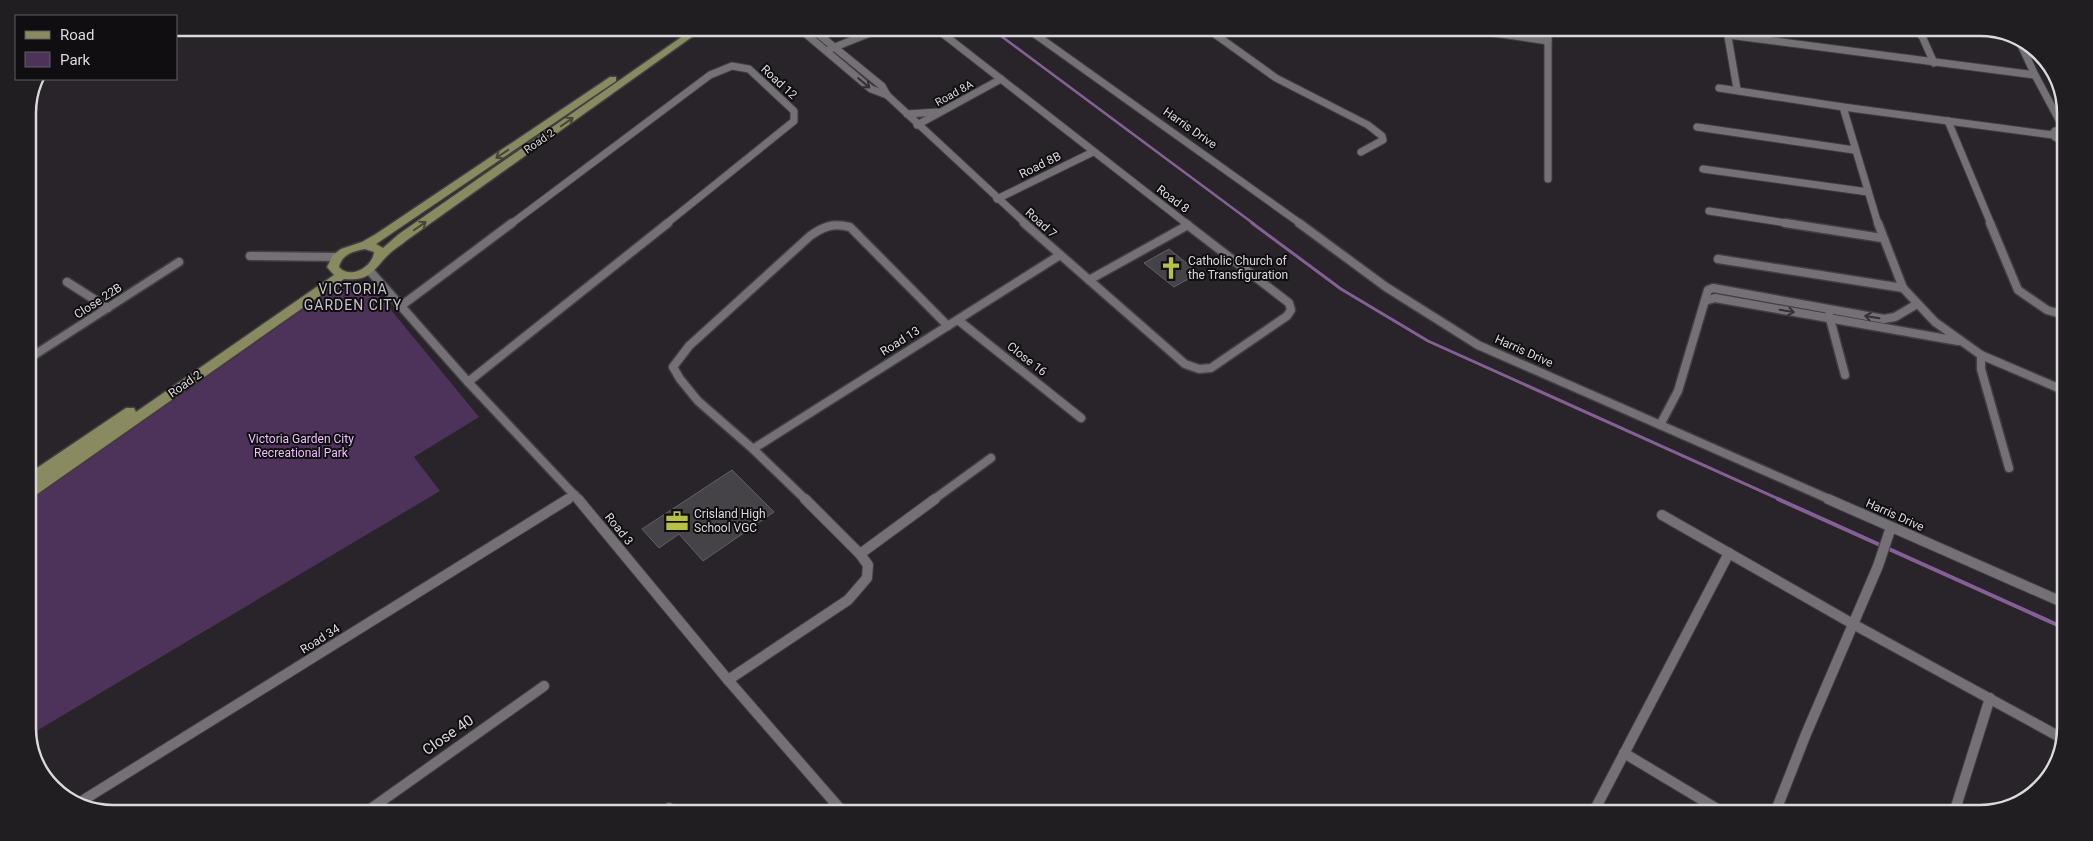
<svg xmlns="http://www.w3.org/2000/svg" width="2093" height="841" viewBox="0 0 2093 841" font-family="Roboto,sans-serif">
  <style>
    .green { fill: #4d3359 }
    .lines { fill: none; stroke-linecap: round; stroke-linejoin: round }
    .stream-far2 { stroke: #855f96; stroke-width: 2.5 }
    .stream-far1 { stroke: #855f96; stroke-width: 3 }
    .stream { stroke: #855f96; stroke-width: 4 }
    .building { fill: #464348; stroke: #636065 }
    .street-far2-casing { stroke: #413f42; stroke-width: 9 }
    .street-far1-casing { stroke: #413f42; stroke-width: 11 }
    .street-casing { stroke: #413f42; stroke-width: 12 }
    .secondary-casing { stroke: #413f42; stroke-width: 3 }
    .street-far2 { stroke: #747076; stroke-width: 7 }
    .street-far1 { stroke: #747076; stroke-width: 8 }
    .street { stroke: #747076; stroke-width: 10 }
    .secondary { fill: #8a8a60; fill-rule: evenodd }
    .oneway { stroke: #333034 }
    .oneway2 { stroke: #474634 }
    .labels { text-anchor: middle; stroke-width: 4; stroke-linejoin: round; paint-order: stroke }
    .far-street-label { font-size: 11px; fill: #dbd9dc; stroke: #100e10 }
    .street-label { font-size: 12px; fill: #dbd9dc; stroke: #100e10 }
    .poi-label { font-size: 12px; fill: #dbd9dc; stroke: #100e10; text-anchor: start }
    .park-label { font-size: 12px; fill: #ebbfff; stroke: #100e10 }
    .neighbourhood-label { font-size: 14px; letter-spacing: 1px; fill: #c6c2c8; stroke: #100e10 }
    .near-street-label { font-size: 15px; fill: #dbd9dc; stroke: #100e10 }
    .rim { fill: none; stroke: #dbd9dc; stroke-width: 2.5 }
  </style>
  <rect width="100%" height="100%" fill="#282429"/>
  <!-- green -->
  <path class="green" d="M 368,282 L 479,417 L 414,457 L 440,491 L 28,736 L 28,502 L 334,288 Z"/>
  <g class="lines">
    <!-- stream-far2 -->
    <path class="stream-far2" d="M 993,30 L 1254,224"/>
    <!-- stream-far1 -->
    <path class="stream-far1" d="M 1252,223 L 1341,289 L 1428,341 L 1781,500"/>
    <!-- stream -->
    <path class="stream" d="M 1778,499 L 2062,627"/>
  </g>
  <!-- building -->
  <g class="building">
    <path d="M 1169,249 L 1199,273 L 1174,287 L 1144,263 Z"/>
    <path d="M 732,470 L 774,512 L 703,561 L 679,534 L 659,548 L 642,529 Z"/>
  </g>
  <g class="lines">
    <defs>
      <g id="street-far2">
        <path d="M 800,29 L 871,89 L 887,95"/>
        <path d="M 812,29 L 882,86 L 887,95 L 1026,224"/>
        <path d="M 938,30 L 1187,224"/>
        <path d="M 1029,30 L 1301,224"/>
        <path d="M 1209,30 L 1276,78 L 1368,125 L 1382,136 L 1383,140 L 1361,152"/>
        <path d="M 1480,31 L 1548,41"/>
        <path d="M 1548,31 L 1548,179"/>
        <path d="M 1727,31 L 1737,89"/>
        <path d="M 1917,32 L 1922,36 L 1934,63"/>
        <path d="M 1728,35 L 2035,75 L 2021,45 L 2006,32"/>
        <path d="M 830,49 L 880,29"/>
        <path d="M 2035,75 L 2065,131"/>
        <path d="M 1719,88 L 1843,107 L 2053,135"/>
        <path d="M 1843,107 L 1878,224"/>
        <path d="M 907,114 L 938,112"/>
        <path d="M 1948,121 L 1991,224"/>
        <path d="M 917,125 L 1001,79"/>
        <path d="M 1697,127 L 1854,150"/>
        <path d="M 2055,131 L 2053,133 L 2055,137 L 2065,142"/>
        <path d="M 1703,169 L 1868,192"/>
        <path d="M 997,199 L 1093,152"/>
        <path d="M 1709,211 L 1793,224"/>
        <path d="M 511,224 L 710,75 L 732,66 L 749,69 L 794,111 L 794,121 L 666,224"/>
      </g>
      <g id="street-far1">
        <path d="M 1024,223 L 1185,364 L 1199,369 L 1211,368 L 1287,316 L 1291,310 L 1289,303 L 1185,223"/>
        <path d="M 1299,223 L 1386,287 L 1478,345 L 1831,500"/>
        <path d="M 1785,223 L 1882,238"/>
        <path d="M 1878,223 L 1903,288 L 1935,322 L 1981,355 L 2063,390"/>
        <path d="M 1990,223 L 2018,290 L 2047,310 L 2064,315"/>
        <path d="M 250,256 L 337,257"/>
        <path d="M 1718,259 L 1903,288"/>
        <path d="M 369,270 L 468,382 L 579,500"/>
        <path d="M 1089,280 L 1188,225"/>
        <path d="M 67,282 L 108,308"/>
        <path d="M 1705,301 L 1715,298 L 1958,341"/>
        <path d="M 401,306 L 512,223"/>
        <path d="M 1829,315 L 1845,375"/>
        <path d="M 958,320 L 1081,418"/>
        <path d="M 1981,355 L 1981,369 L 2009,468"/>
        <path d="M 28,359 L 179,262"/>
        <path d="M 468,382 L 668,223"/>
        <path d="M 1660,425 L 1678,391 L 1708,290 L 1713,288 L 1884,319 L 1895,317 L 1917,304"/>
        <path d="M 753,449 L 1060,255"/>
        <path d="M 566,500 L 575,495"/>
        <path d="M 806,500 L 753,449 L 698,401 L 680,379 L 673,367 L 689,346 L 810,236 C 824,226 833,223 850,227 L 948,326"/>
        <path d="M 933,500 L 991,458"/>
      </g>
      <g id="street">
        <path d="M 578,499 L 728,680 L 842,811"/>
        <path d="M 1828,499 L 2062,602"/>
        <path d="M 1662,515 L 1853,624 L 2058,736"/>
        <path d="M 860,554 L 935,499"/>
        <path d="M 728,680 L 848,600 L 867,578 L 868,565 L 860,554 L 805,499"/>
        <path d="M 1624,753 L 1724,813"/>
        <path d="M 81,805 L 85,799 L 568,499"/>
        <path d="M 369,810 L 544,686"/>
        <path d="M 667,810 L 669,808"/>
        <path d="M 1593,813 L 1729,553"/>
        <path d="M 1775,813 L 1806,734 L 1878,566 L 1891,527"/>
        <path d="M 1954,813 L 1990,698"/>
      </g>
      <path id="secondary" d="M 693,29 L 703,29 L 407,240 C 400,246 391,251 385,258 C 371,274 367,281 344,279 L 33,497 L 28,498 L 28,474 L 126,408 L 134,408 L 136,412 L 334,275 L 327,267 L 333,255 L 341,249 L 362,242 L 376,234 L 610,77 L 616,77 L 616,81 L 376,244 L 383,248 L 399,234 ZM 365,249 L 374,252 C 373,267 350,280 339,267 C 342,254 354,251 365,249 Z"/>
    </defs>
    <!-- street-far2 casing -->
    <use href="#street-far2" class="street-far2-casing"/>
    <!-- street-far1 casing -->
    <use href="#street-far1" class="street-far1-casing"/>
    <!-- street casing -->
    <use href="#street" class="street-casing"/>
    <!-- secondary casing -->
    <use href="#secondary" class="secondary-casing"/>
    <!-- street-far2 -->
    <use href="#street-far2" class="street-far2"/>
    <!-- street-far1 -->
    <use href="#street-far1" class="street-far1"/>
    <!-- street -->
    <use href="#street" class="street"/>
    <!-- secondary -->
    <use href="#secondary" class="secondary"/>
  </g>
  <!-- one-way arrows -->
  <defs><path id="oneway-shaft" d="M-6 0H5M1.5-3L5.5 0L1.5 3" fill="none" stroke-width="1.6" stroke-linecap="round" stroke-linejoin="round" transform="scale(1.25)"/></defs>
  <g class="oneway">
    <use href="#oneway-shaft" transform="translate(864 83) rotate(40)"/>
    <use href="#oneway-shaft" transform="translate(1787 311) rotate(10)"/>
    <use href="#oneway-shaft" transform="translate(1872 317) rotate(-171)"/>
  </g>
  <g class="oneway2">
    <use href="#oneway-shaft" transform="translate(567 122) rotate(-35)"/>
    <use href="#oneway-shaft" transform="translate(502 154) rotate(146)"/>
    <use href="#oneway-shaft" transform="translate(420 226) rotate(-35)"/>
  </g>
  <!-- icons -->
  <defs>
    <symbol id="church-bare" viewBox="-9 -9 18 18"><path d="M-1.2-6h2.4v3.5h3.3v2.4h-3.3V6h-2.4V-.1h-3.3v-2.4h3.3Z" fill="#b9c046" stroke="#100e10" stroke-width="2.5" paint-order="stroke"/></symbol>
    <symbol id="office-bare" viewBox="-9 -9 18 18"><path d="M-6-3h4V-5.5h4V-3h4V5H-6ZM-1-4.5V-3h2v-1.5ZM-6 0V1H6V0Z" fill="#b9c046" stroke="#100e10" stroke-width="2.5" paint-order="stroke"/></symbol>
  </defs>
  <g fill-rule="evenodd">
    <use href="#church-bare" x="1155" y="252" width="32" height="32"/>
    <use href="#office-bare" x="661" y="505" width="32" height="32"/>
  </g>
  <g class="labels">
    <!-- far-street labels -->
    <g class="far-street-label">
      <text transform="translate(954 93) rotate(-29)" y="4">Road 8A</text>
      <text transform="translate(539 141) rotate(-35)" y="4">Road 2</text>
    </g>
    <!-- street labels -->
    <g class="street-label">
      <text transform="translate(779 82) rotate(43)" y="4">Road 12</text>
      <text transform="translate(1190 128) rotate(35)" y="4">Harris Drive</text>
      <text transform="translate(1040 165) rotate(-26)" y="4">Road 8B</text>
      <text transform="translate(1173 199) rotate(37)" y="4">Road 8</text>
      <text transform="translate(1041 223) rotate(42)" y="4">Road 7</text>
      <text transform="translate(98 301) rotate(-33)" y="4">Close 22B</text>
      <text transform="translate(900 341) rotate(-32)" y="4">Road 13</text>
      <text transform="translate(1524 351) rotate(24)" y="4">Harris Drive</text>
      <text transform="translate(1027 359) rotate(38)" y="4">Close 16</text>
      <text transform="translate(185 384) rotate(-35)" y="4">Road 2</text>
      <text transform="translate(1895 515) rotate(24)" y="4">Harris Drive</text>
      <text transform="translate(619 529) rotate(51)" y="4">Road 3</text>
      <text transform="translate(320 639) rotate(-32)" y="4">Road 34</text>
    </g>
    <!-- poi labels -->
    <g class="poi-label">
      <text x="1188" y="265">Catholic Church of<tspan x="1188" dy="14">the Transfiguration</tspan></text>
      <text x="694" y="518">Crisland High<tspan x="694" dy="14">School VGC</tspan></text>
    </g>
    <!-- park labels -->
    <g class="park-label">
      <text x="301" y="443">Victoria Garden City<tspan x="301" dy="14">Recreational Park</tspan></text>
    </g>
    <!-- neighbourhood labels -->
    <g class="neighbourhood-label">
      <text x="353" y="294">VICTORIA<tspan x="353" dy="16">GARDEN CITY</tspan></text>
    </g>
    <!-- near-street labels -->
    <g class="near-street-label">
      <text transform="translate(448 735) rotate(-35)" y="5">Close 40</text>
    </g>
  </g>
  <!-- crop -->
  <path d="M0 0H2093V841H0ZM113 36H1980A77 77 0 0 1 2057 113V728A77 77 0 0 1 1980 805H113A77 77 0 0 1 36 728V113A77 77 0 0 1 113 36Z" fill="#201e20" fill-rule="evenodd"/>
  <path class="rim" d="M113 36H1980A77 77 0 0 1 2057 113V728A77 77 0 0 1 1980 805H113A77 77 0 0 1 36 728V113A77 77 0 0 1 113 36Z"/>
  <!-- legend -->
  <rect x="15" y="15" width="162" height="65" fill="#100e10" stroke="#615f62"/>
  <rect x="25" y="31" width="25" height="8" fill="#8a8a60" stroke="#615f62"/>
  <text x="60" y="40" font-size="15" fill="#dbd9dc">Road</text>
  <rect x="25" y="52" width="25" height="15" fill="#4d3359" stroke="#615f62"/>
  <text x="60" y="65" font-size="15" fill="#dbd9dc">Park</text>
</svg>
